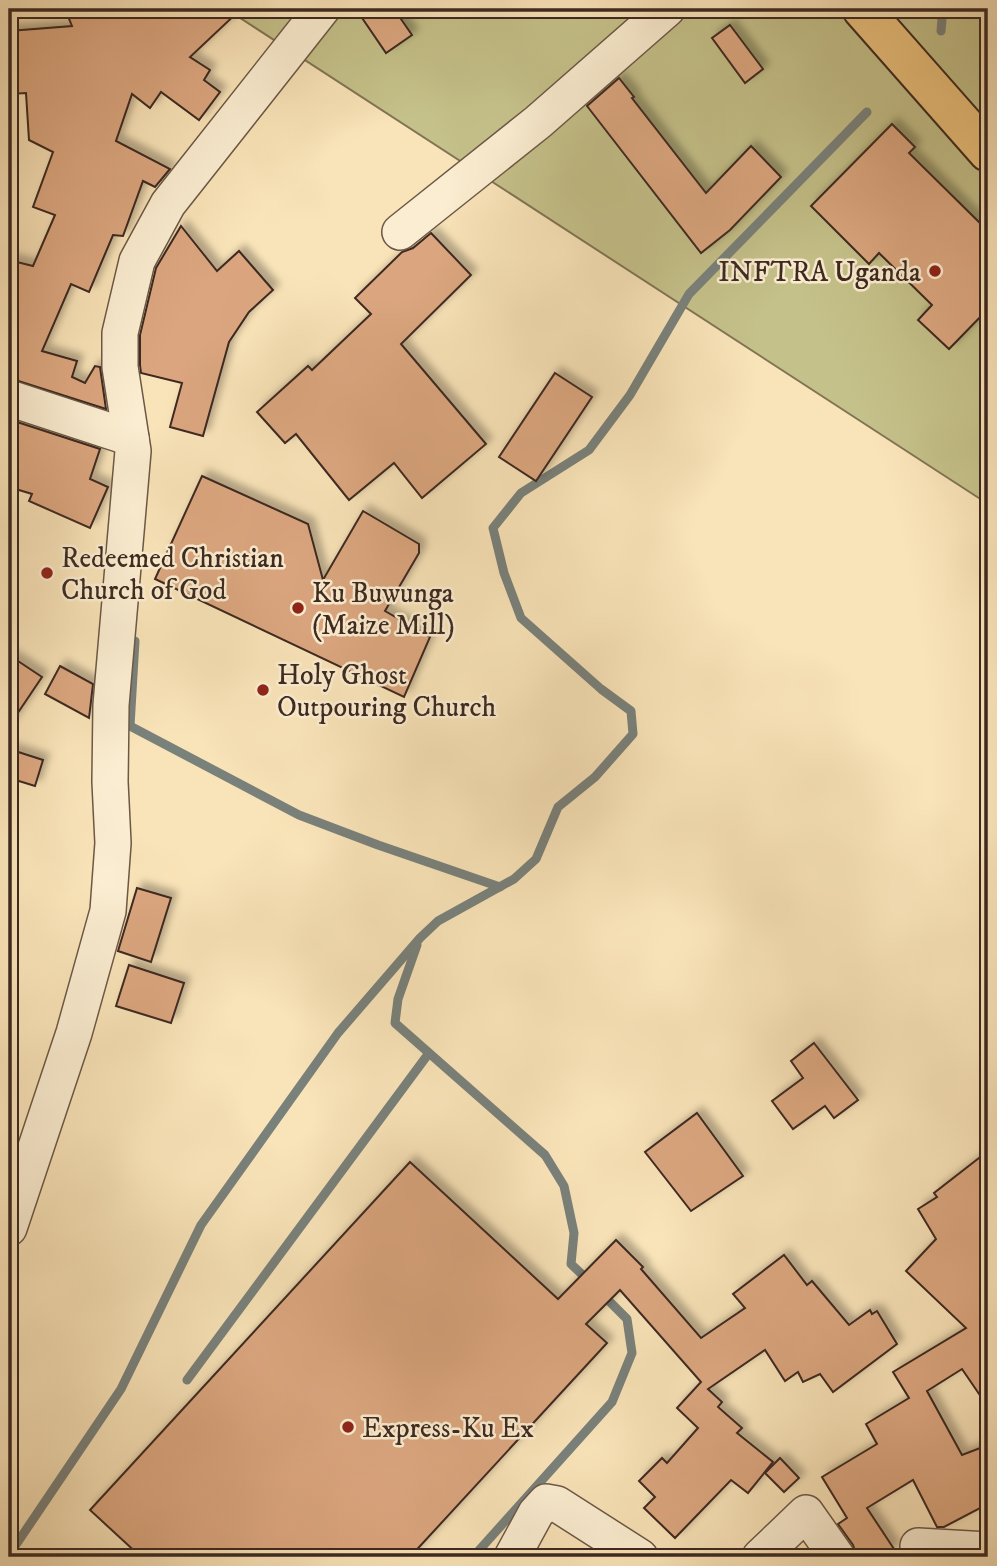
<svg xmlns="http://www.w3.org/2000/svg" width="997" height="1566" viewBox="0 0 997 1566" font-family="'IM FELL DW Pica',serif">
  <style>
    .green { fill: #c5c18a; stroke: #817555; stroke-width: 2 }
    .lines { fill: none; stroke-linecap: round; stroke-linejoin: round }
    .stream { stroke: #79817b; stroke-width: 9 }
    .building { fill: #dba67f; stroke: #3d2920; stroke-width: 2; filter: url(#shadow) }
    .minor-casing { stroke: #6c5846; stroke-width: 38 }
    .major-casing { stroke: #3d2920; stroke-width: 42 }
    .minor { stroke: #fbedd1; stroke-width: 35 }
    .major { stroke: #ecc27c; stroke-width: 38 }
    .poi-dot { fill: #8f2418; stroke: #fbedd1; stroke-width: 2.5 }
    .labels { text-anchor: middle; stroke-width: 5; stroke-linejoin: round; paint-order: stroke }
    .poi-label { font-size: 28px; fill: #3d2920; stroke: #fbedd1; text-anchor: start }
  </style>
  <defs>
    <filter id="shadow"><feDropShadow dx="6" dy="-6" stdDeviation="3.5" flood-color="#0004"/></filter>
  </defs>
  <rect width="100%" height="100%" fill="#f9e3b8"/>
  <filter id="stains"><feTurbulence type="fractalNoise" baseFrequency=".00286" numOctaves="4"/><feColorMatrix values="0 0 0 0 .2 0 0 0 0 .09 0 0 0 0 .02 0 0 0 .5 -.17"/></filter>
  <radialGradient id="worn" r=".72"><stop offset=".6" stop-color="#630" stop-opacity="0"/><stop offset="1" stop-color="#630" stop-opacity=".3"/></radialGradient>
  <!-- green -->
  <path class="green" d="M 231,9 L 988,9 L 988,504 L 234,14 Z"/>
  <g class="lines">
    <!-- stream -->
    <g class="stream">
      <path d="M 923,9 L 941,16"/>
      <path d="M 941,31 L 943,9"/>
      <path d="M 135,641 L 130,726 L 299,815 L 378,845 L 500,887"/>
      <path d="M 417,945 L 398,999 L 395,1023 L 545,1155 L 564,1186 L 574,1233 L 571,1264 L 590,1282"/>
      <path d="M 187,1380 L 429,1053"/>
      <path d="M 9,1555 L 121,1389 L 201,1225 L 338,1033 L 420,938 L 438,921 L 514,879 L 536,859 L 558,807 L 595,777 L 633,734 L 631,711 L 601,689 L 521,618 L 504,573 L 493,528 L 521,493 L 589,450 L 630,395 L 689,294 L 867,112"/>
      <path d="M 473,1557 L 612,1402 L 632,1353 L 627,1319 L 603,1295"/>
    </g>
  </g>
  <!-- building -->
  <g class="building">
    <path d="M 65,9 L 241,9 L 190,57 L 210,70 L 204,80 L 220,92 L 199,120 L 161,92 L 150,108 L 132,94 L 116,141 L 170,169 L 155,187 L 143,181 L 123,236 L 113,235 L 89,292 L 71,284 L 42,351 L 77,361 L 72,377 L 85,383 L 95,366 L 100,367 L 106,409 L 9,378 L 9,260 L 33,266 L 55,215 L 33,207 L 53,152 L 29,140 L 26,93 L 9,94 L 9,31 L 72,26 Z"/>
    <path d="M 356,9 L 394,9 L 412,35 L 386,53 Z"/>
    <path d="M 730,25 L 763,69 L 745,83 L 712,38 Z"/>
    <path d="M 619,78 L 634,97 L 632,98 L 706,193 L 751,146 L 781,177 L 730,230 L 701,253 L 587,106 Z"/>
    <path d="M 892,124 L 915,147 L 909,153 L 988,231 L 988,309 L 949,349 L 918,320 L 932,305 L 879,253 L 869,264 L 811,206 Z"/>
    <path d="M 181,226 L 217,271 L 239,251 L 273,290 L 249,312 L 229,342 L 203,436 L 170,427 L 182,383 L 141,373 L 140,365 L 140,335 L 156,268 Z"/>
    <path d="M 431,233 L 471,275 L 401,344 L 486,444 L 422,498 L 394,463 L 349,500 L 296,434 L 285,443 L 257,412 L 308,366 L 312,370 L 371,314 L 355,298 L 402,252 L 413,248 Z"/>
    <path d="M 555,373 L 592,397 L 536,481 L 499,457 Z"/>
    <path d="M 14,421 L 100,449 L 90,479 L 108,487 L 90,528 L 29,501 L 32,494 L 9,487 L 9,447 Z"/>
    <path d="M 202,476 L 308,524 L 323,580 L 363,511 L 419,544 L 419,553 L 385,611 L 430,637 L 404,697 L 155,579 Z"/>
    <path d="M 9,655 L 42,677 L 9,726 Z"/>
    <path d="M 60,666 L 93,684 L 89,718 L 45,694 Z"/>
    <path d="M 9,749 L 43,760 L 35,786 L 9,778 Z"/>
    <path d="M 137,888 L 171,898 L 151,962 L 118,951 Z"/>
    <path d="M 129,965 L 184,983 L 171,1023 L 116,1006 Z"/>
    <path d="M 814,1043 L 858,1100 L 834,1118 L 825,1106 L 793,1129 L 772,1101 L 803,1078 L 791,1061 Z"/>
    <path d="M 697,1113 L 743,1176 L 691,1211 L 645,1152 Z"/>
    <path d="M 988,1151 L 988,1407 L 962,1369 L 927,1391 L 962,1455 L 988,1445 L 988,1504 L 944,1527 L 937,1527 L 913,1480 L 867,1508 L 894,1549 L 882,1557 L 857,1557 L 853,1545 L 838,1524 L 847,1518 L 822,1477 L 877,1444 L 866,1424 L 909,1398 L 893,1372 L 966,1328 L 906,1271 L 936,1239 L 918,1209 L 937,1197 L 934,1193 Z"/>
    <path d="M 410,1162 L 558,1299 L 616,1240 L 643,1267 L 641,1269 L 701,1338 L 745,1308 L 733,1294 L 784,1255 L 807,1285 L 812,1281 L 849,1325 L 870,1310 L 872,1314 L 877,1311 L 897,1344 L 833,1392 L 820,1374 L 803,1382 L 798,1372 L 785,1381 L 765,1350 L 708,1389 L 722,1402 L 718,1407 L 742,1428 L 737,1433 L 773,1462 L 748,1493 L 731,1480 L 675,1538 L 644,1508 L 655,1497 L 639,1481 L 662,1458 L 667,1463 L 698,1428 L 677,1408 L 701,1382 L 620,1290 L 586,1324 L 607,1343 L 410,1557 L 141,1557 L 90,1510 Z"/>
    <path d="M 780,1458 L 799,1478 L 784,1492 L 765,1473 Z"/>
  </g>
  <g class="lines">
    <defs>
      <g id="minor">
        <path d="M 400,232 L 538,122 L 667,9"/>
        <path d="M 9,398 L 131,438"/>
        <path d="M 9,1228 L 74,1033 L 108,911 L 113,843 L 110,782 L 111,705 L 133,451 L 120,367 L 120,333 L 137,261 L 168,204 L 322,9"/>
        <path d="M 918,1546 L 988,1550"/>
        <path d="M 512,1557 L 536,1513 L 546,1502 L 557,1504 L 640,1557"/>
        <path d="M 760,1557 L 806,1513 L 837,1557"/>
      </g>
      <path id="major" d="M 862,9 L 988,152"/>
    </defs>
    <!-- minor casing -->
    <use href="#minor" class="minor-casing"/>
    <!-- major casing -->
    <use href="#major" class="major-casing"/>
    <!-- minor -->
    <use href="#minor" class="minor"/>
    <!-- major -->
    <use href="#major" class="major"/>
  </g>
  <!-- markers -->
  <g class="poi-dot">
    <circle cx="935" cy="271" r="7"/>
    <circle cx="47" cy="573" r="7"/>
    <circle cx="298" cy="608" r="7"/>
    <circle cx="263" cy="690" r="7"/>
    <circle cx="348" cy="1427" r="7"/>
  </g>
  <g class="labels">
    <!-- poi labels -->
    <g class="poi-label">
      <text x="921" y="281" text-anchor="end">INFTRA Uganda</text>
      <text x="61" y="567">Redeemed Christian<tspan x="61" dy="32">Church of God</tspan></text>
      <text x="312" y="602">Ku Buwunga<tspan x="312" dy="32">(Maize Mill)</tspan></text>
      <text x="277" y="684">Holy Ghost<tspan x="277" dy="32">Outpouring Church</tspan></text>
      <text x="362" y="1437">Express-Ku Ex</text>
    </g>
  </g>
  <!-- margin -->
  <rect width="997" height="1566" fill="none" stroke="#f9e3b8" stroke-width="35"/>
  <rect x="10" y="10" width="976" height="1545" fill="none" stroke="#3d2920" stroke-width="3.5"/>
  <rect x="18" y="18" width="962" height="1531" fill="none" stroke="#3d2920" stroke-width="2"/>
  <rect width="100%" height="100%" filter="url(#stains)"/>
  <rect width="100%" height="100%" fill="url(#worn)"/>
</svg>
